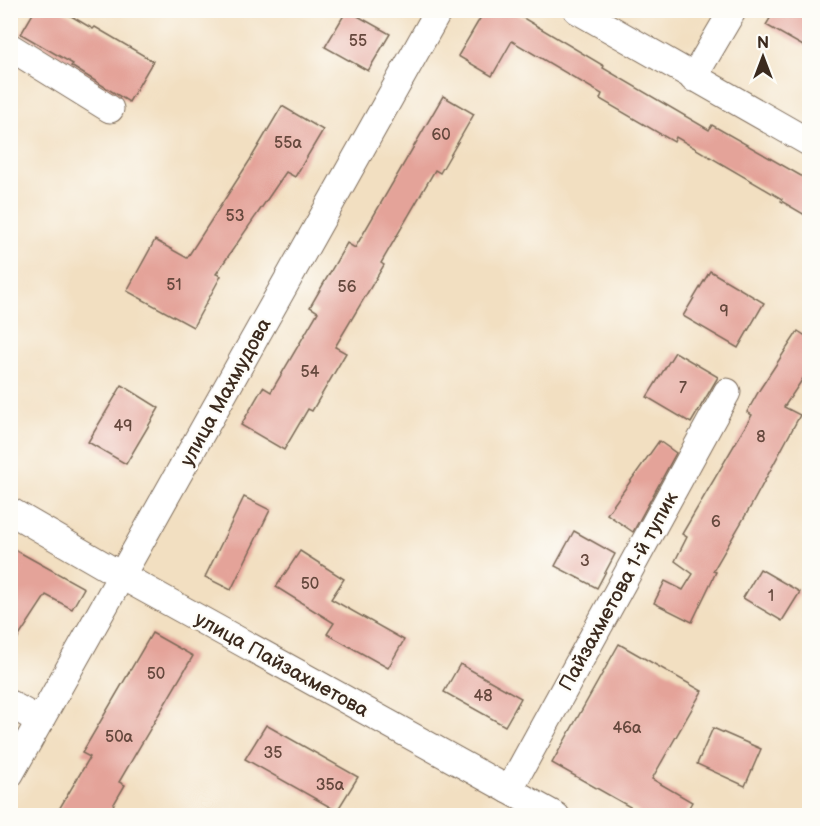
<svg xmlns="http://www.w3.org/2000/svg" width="820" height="826" viewBox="0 0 820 826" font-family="'Balsamiq Sans',sans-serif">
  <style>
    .building { fill: #e4a399 }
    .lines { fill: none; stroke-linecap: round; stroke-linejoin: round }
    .minor-casing { stroke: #7b6957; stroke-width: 29 }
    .minor { stroke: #fff; stroke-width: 27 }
    .labels { text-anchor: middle; stroke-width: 5; stroke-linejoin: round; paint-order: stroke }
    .number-label { font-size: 16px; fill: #65483d }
    .street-label { font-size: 20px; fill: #3b2a1e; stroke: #fdfcf7 }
  </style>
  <rect width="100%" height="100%" fill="#fdfcf7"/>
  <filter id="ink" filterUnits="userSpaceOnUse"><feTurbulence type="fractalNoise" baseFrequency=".0167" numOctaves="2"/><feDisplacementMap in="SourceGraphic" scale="12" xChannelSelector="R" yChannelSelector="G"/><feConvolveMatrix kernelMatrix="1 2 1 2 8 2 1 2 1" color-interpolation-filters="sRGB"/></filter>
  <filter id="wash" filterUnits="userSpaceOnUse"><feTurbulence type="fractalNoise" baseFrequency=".008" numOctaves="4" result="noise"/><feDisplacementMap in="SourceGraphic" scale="24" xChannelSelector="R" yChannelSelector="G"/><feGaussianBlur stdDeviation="1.35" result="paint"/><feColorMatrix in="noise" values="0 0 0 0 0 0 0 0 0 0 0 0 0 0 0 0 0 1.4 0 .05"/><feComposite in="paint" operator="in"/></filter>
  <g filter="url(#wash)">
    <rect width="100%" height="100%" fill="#f2dfc1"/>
    <g id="blocks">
      <!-- building -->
      <g class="building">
        <path d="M 35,10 L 61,10 L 93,29 L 95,27 L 153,61 L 129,102 L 71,66 L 73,64 L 21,34 Z"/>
        <path d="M 347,10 L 390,34 L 368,71 L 325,47 Z"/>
        <path d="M 485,10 L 510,10 L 604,66 L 603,68 L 709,130 L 712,125 L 810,181 L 810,218 L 781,201 L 782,199 L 676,137 L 674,142 L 600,99 L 602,94 L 512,41 L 492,76 L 458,56 Z"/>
        <path d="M 775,10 L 810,10 L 810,35 L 803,46 L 766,25 Z"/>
        <path d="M 443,96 L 474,114 L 440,173 L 435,170 L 381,263 L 384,265 L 335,347 L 346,353 L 312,411 L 308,409 L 284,450 L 241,425 L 263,387 L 271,392 L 318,312 L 310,307 L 347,243 L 355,248 Z"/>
        <path d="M 282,106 L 323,130 L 295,177 L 286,172 L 216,274 L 221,276 L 193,327 L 127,291 L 155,240 L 187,258 L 250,160 Z"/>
        <path d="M 710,271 L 764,303 L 738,348 L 683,316 Z"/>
        <path d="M 798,331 L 810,339 L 810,368 L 784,407 L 800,415 L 751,506 L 713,571 L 716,572 L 692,622 L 654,603 L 665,581 L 683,590 L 693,574 L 675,561 L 687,537 L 682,534 L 752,415 L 747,412 L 760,389 Z"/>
        <path d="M 675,352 L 718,377 L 691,423 L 647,397 Z"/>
        <path d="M 122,385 L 159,408 L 126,464 L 88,442 Z"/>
        <path d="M 659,441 L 676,453 L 633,532 L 607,514 Z"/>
        <path d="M 244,497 L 270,510 L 231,590 L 205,577 Z"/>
        <path d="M 574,531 L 615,554 L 597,588 L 555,566 Z"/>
        <path d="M 10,547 L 84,588 L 72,609 L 46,595 L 10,650 Z"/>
        <path d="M 300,551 L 344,579 L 331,599 L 404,640 L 388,668 L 327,634 L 334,623 L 276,587 Z"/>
        <path d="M 760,569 L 800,592 L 782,621 L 743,598 Z"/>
        <path d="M 152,633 L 193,656 L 119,782 L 125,785 L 107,816 L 55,816 L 90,757 L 82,753 Z"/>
        <path d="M 619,644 L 702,691 L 652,779 L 692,802 L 684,816 L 646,816 L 552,763 Z"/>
        <path d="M 460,664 L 521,698 L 505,726 L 444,692 Z"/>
        <path d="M 266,725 L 358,777 L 337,811 L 245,759 Z"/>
        <path d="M 713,728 L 761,749 L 745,786 L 697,764 Z"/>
      </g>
    </g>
  </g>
  <g filter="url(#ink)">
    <use href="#blocks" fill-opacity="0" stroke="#7b6957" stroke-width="1.5"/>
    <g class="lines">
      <defs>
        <g id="minor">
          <path d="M 577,10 L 810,143"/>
          <path d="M 10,47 L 110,109"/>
          <path d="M 693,78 L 733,10"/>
          <path d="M 10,511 L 122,576 L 556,816"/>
          <path d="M 10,704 L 40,721"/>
          <path d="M 10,774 L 439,10"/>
          <path d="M 509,790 L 727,392"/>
        </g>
      </defs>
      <!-- minor casing -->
      <use href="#minor" class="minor-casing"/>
      <!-- minor -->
      <use href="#minor" class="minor"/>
    </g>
  </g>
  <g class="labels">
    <!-- number labels -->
    <g class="number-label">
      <text x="358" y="46">55</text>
      <text x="441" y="140">60</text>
      <text x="288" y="148">55а</text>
      <text x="235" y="221">53</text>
      <text x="174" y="290">51</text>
      <text x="347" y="292">56</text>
      <text x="724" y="316">9</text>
      <text x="310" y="377">54</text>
      <text x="683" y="393">7</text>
      <text x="123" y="431">49</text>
      <text x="761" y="442">8</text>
      <text x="716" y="527">6</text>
      <text x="585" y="566">3</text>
      <text x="310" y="589">50</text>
      <text x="771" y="601">1</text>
      <text x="156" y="679">50</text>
      <text x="483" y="701">48</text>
      <text x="627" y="733">46а</text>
      <text x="119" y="742">50а</text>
      <text x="273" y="758">35</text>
      <text x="330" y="790">35а</text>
    </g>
    <!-- street labels -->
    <g class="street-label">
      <text transform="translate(225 392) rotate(-61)" y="7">улица Махмудова</text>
      <text transform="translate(618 591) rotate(-61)" y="7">Пайзахметова 1-й тупик</text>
      <text transform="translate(282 664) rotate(29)" y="7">улица Пайзахметова</text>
    </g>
  </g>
  <!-- margin -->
  <rect width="820" height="826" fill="none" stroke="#fdfcf7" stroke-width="36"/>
  <!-- north arrow -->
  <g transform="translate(763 57)" stroke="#fdfcf7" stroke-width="4.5" paint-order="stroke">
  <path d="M0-4.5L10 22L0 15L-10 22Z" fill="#3b2a1e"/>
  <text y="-9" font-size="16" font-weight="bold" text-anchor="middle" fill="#3b2a1e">N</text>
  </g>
</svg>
